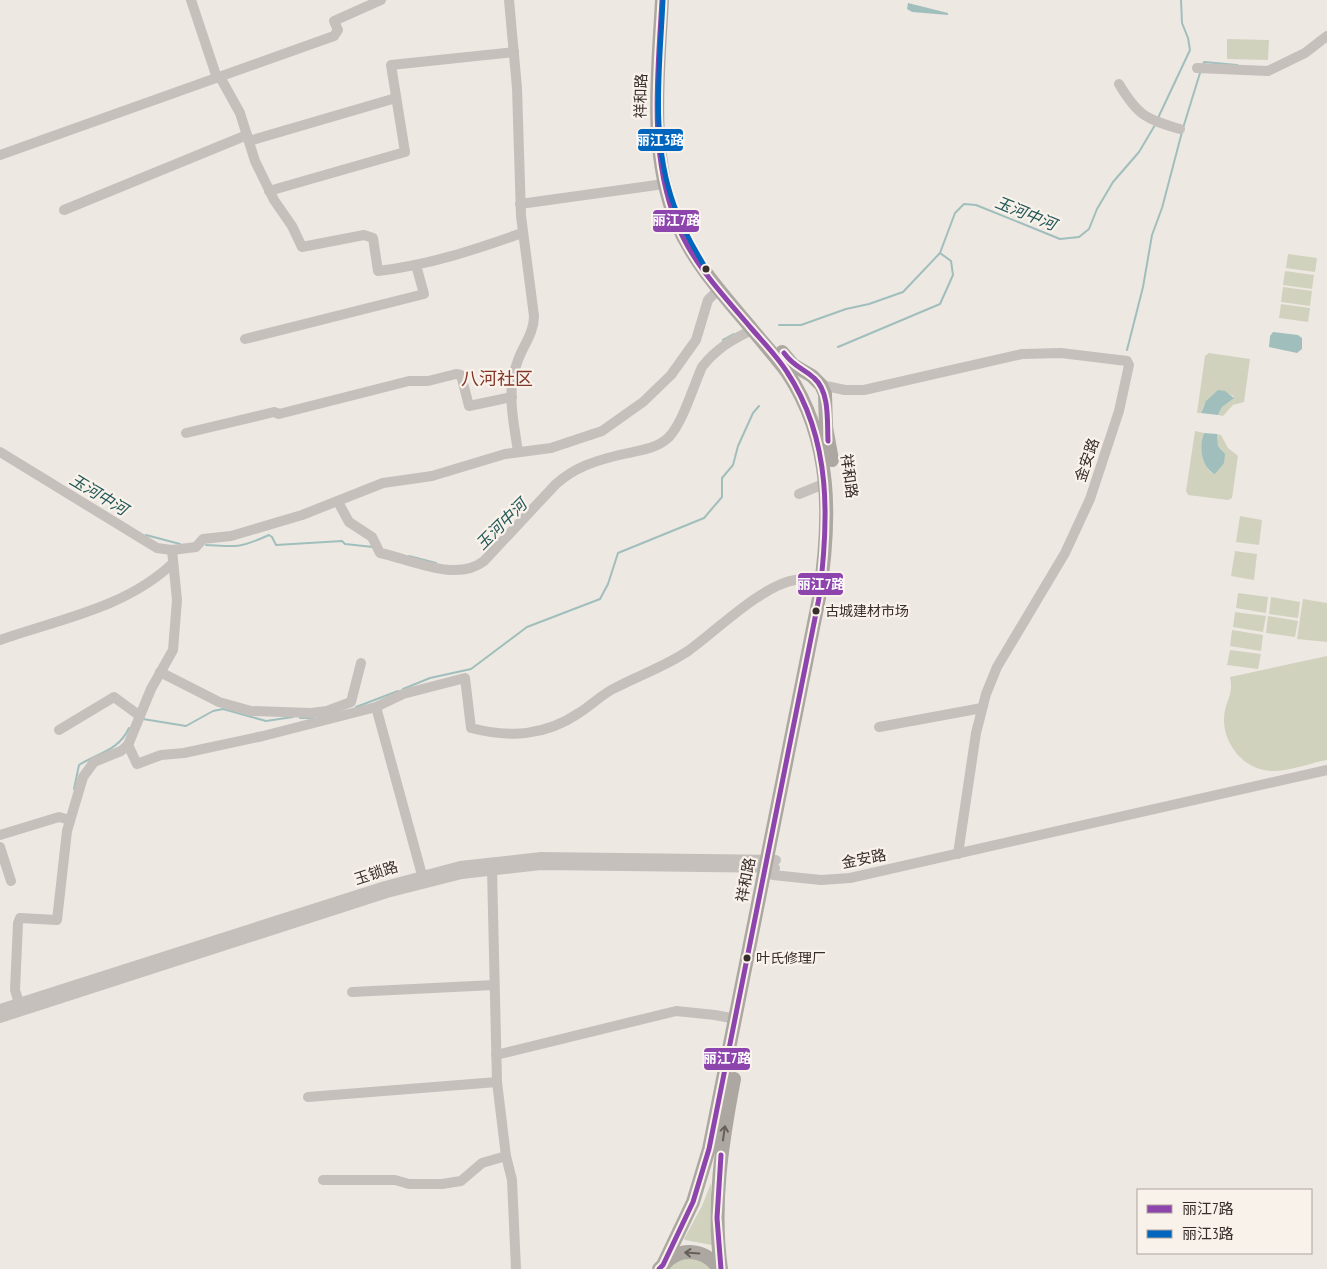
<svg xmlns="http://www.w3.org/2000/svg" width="1327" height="1269" viewBox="0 0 1327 1269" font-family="'PT Sans Narrow','Noto Sans SC',sans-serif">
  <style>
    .green { fill: #d0d2be }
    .water { fill: #a0bfbc }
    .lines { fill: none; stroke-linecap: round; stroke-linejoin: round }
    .stream { stroke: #a0bfbc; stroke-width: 2 }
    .minor { stroke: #c6c0bc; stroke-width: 10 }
    .highway { stroke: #ada7a2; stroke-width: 14 }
    .bus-1-casing { stroke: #f9f2eb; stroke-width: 9 }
    .bus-2-casing { stroke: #f9f2eb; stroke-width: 9 }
    .bus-1 { stroke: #8e44ad; stroke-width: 5 }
    .bus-2 { stroke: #0065bd; stroke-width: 5 }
    .oneway { stroke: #665e5a }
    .bus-dot { fill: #372d2a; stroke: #f9f2eb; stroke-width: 2 }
    .labels { text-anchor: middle; stroke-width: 4.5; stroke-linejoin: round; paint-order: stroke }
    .bus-label { font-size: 14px; fill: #372d2a; stroke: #f9f2eb; text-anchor: start }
    .street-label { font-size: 15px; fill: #372d2a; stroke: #f9f2eb }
    .water-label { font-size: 16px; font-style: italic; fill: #215757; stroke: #f9f2eb }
    .quarter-label { font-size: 18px; fill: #833627; stroke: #f9f2eb }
    .line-badge { stroke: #f9f2eb; stroke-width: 2 }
    .badge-label { font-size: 14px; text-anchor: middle; font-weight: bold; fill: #fff }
  </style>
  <rect width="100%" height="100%" fill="#eee8e3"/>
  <!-- green -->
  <g class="green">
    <path d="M 1227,39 L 1269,40 L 1268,60 L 1227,59 Z"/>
    <path d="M 1288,254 L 1317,258 L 1315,272 L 1286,268 Z"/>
    <path d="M 1285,271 L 1314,275 L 1312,289 L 1283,285 Z"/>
    <path d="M 1283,287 L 1312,291 L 1310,306 L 1281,302 Z"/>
    <path d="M 1281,304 L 1310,308 L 1308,322 L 1279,318 Z"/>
    <path d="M 1209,353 L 1250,359 L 1244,402 L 1233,405 L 1223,416 L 1218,415 L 1222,407 L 1234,396 L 1226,393 C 1212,397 1205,398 1201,413 L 1197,413 L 1205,356 Z"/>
    <path d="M 1195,431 L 1204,433 C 1200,445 1201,465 1212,473 L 1222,450 L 1218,446 L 1217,434 L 1221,435 L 1228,448 L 1238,456 L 1232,498 L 1228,500 L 1188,495 L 1186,491 Z"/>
    <path d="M 1240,516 L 1262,520 L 1259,545 L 1236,542 Z"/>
    <path d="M 1235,551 L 1257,554 L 1254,580 L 1231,576 Z"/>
    <path d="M 1238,593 L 1268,597 L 1266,613 L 1236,608 Z"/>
    <path d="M 1271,597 L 1300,602 L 1298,618 L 1269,614 Z"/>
    <path d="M 1303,599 L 1327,603 L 1327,642 L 1297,639 Z"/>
    <path d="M 1235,612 L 1266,616 L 1263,632 L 1233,627 Z"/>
    <path d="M 1268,616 L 1298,621 L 1295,637 L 1266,633 Z"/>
    <path d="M 1232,630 L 1263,635 L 1261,651 L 1230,646 Z"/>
    <path d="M 1230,650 L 1261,654 L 1258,669 L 1227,665 Z"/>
    <path d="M 1327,656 L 1327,760 C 1310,763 1291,771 1274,771 C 1246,772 1223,745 1224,718 C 1225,700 1234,696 1230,677 Z"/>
    <path d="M 711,1183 L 712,1245 L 685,1240 L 684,1239 L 702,1206 Z"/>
    <path d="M 697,1257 L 712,1269 L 666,1269 L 676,1260 Z"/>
  </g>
  <!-- water -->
  <g class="water">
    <path d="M 908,3 L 948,13 L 948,15 L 912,12 L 907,9 Z"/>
    <path d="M 1273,332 L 1298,335 L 1302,338 L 1302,349 L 1297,353 L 1269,347 L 1270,336 Z"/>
    <path d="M 1218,390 L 1225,391 L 1234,398 L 1222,407 L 1218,415 L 1201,413 L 1206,401 Z"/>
    <path d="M 1204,433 L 1217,434 L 1218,446 L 1225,454 L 1224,463 L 1215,474 C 1201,468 1199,446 1204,433 Z"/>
  </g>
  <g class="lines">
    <!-- stream -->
    <g class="stream">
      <path d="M 1203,66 L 1204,62 L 1237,65"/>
      <path d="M 1158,118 L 1190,50 L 1188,38 L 1182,23 L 1181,0"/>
      <path d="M 1183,128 L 1200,73"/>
      <path d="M 779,325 L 801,325 L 846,309 L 869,304 L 903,292 L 940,253 L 955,213 L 964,204 L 976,205 L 1060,239 L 1079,237 L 1089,229 L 1097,209 L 1113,182 L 1139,152 L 1155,125"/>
      <path d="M 723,340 L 734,334"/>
      <path d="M 838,347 L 940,304 L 953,275 L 951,261 L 940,253"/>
      <path d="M 1127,350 L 1143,287 L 1152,235 L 1162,208 L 1182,132"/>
      <path d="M 146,535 L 180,544"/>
      <path d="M 206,545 C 237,547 240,548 269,535 L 272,537 L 276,545 L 342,541 L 345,544 L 373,547"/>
      <path d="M 409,556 L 436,563"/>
      <path d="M 403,689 L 430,678 L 471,669 L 527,627 L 600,599 L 608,584 L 618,553 L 704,518 L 722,497 L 722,478 L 733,465 L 738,446 L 753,413 L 759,406"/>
      <path d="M 356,707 L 398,691"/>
      <path d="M 300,718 L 313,718"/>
      <path d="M 143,719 L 186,726 L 213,711 L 223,709 L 266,721 L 293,717"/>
      <path d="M 74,789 L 79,765 C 100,752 118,751 129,728"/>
    </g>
    <!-- minor -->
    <g class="minor">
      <path d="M 191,0 L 217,78"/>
      <path d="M 509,0 L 517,88 L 521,216 L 534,316 C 534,334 522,347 517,363 C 506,392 514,423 518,452"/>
      <path d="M 1197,68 L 1268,71 L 1305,53 L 1327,36"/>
      <path d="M 220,77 L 240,113 L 255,161 L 274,200 L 292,226 L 302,247 L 364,235 L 373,238 L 378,271 C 429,265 474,250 522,233"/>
      <path d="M 1119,84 C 1138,116 1146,119 1180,129"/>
      <path d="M 249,141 L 396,98"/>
      <path d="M 0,155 L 334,36 L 338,30 L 334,21 L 381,0"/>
      <path d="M 269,191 L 405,152 L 391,65 L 514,52"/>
      <path d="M 520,204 L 664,184"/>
      <path d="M 64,210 L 247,135"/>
      <path d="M 245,339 L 424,294 L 416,265"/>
      <path d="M 821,385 L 845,390 L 864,390 L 1022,354 L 1061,353 L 1127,361 L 1129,365 L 1119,411 L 1090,499 L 1065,553 L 997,667 L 986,694 L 976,733 L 958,854"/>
      <path d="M 186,433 L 274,412 L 279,414 L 409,381 L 428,381 L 456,374 L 461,375 L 469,406 L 512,397"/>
      <path d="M 0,452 L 157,548 L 172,550 L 196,547 L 203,539 L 231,536 L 302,515 L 383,483 L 432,476 L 505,454 L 551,448 L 602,431 L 643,402 L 671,375 L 696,340 L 708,300 L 719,289"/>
      <path d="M 799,494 L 826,483"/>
      <path d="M 338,502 L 349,522 L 372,537 L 380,553 C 411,559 456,583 484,561 L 556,484 C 575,467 595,461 619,455 C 635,451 656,450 669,437 C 683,422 693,387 702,367 C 716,349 731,340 752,330"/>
      <path d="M 0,640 C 59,619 126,608 173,563"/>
      <path d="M 160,672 L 219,702 L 251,711 L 311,713 L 327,711 L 351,702 L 361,663"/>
      <path d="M 376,707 L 422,875"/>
      <path d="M 879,727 L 982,708"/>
      <path d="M 59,730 L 114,697 L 140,716"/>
      <path d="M 128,745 L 137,764 L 161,755 L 184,753 L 263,736 L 376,707 L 403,694 L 465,678 L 471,728 C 510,738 545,736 579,713 C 592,705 603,693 617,687 C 640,675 666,666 688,651 C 715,632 762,585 795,580 C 803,579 813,582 822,583"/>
      <path d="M 0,835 L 59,817 L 70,820"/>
      <path d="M 0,847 L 11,881"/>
      <path d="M 492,869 L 497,1082 L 506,1156 L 512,1180 L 516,1269"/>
      <path d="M 773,875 L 821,880 L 850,878 L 1327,770"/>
      <path d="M 352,992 L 494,985"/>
      <path d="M 19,1003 L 15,990 L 18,923 L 20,918 L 57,920 L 67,831 L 83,777 L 94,762 L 121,751 L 128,745 L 151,689 L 173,650 L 177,600 L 172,550"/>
      <path d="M 0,1009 L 385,886 L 460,866 L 541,857 L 776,860"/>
      <path d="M 0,1018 L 387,893 L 462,874 L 541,865 L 775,868"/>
      <path d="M 496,1055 L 676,1011 L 715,1015 L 736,1019"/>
      <path d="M 308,1097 L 497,1082"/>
      <path d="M 323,1180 L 395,1180 L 409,1184 L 442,1184 L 461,1181 L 482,1163 L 506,1156"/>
    </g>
    <!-- highway -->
    <g class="highway">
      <path d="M 782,352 L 793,365 L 812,376 L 821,385 L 825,394 L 826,427 L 832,460"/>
      <path d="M 664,1264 C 680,1246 706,1249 719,1269"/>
      <path d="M 659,1269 L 663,1265 L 693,1202 L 709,1149 L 819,598 C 831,520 833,441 787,372 C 776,357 763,343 751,328 C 724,296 694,263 677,224 C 648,152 658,75 662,0"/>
      <path d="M 721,1269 C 712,1205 722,1142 734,1079"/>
    </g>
    <defs>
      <g id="bus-1">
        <path d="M 784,353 C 795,368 802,367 814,378 C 830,392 827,421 828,441"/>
        <path d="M 721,1155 L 717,1218 L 721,1269"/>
        <path d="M 659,1269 L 663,1265 L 693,1202 L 709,1149 L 819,598 C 829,521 832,440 787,372 C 777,356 763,342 751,328 C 724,296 693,264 677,224 C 648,153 658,74 662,0"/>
      </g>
      <path id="bus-2" d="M 663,0 C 660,67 650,140 674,205 C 682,228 694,249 707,270"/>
    </defs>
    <!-- bus-1 casing -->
    <use href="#bus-1" class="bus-1-casing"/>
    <!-- bus-2 casing -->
    <use href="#bus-2" class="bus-2-casing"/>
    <!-- bus-1 -->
    <use href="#bus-1" class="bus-1"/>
    <!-- bus-2 -->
    <use href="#bus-2" class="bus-2"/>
  </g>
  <!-- one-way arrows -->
  <defs><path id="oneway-shaft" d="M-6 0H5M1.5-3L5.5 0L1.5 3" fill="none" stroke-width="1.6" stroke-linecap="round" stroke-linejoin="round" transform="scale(1.25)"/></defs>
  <g class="oneway">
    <use href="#oneway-shaft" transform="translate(724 1133) rotate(-82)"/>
    <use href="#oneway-shaft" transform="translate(692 1253) rotate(-176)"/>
  </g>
  <!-- markers -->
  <g class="bus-dot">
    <circle cx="706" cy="269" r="4.5"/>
    <circle cx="816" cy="611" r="4.5"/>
    <circle cx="747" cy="958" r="4.5"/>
  </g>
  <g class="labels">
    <!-- bus labels -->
    <g class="bus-label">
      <text x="825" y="616">古城建材市场</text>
      <text x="756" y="963">叶氏修理厂</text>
    </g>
    <!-- street labels -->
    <g class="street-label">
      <text transform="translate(641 96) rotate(-89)" y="5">祥和路</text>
      <text transform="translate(1087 460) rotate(-71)" y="5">金安路</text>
      <text transform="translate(849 476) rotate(82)" y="5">祥和路</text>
      <text transform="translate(864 859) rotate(-11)" y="5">金安路</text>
      <text transform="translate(376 873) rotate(-18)" y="5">玉锁路</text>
      <text transform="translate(746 880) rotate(-79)" y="5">祥和路</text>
    </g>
    <!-- water labels -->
    <g class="water-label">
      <text transform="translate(1026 213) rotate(22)" y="6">玉河中河</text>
      <text transform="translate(99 494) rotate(31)" y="6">玉河中河</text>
      <text transform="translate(501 524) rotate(-45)" y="6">玉河中河</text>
    </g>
    <!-- quarter labels -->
    <g class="quarter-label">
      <text x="497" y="385">八河社区</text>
    </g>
  </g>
  <g class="line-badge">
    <rect x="637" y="128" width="47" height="24" rx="5" fill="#0065bd"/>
    <rect x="652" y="209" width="48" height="24" rx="5" fill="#8e44ad"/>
    <rect x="797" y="572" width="47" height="24" rx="5" fill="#8e44ad"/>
    <rect x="703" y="1047" width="48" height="24" rx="5" fill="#8e44ad"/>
  </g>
  <g class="badge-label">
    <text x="660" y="145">丽江3路</text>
    <text x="676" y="225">丽江7路</text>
    <text x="821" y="589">丽江7路</text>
    <text x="727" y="1063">丽江7路</text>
  </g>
  <!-- legend -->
  <rect x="1137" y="1189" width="175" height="65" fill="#f9f2eb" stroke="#aba39e"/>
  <rect x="1147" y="1205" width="25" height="8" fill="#8e44ad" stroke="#aba39e"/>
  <text x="1182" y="1214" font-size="15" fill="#372d2a">丽江7路</text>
  <rect x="1147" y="1230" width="25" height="8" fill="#0065bd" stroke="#aba39e"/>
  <text x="1182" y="1239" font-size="15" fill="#372d2a">丽江3路</text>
</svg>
